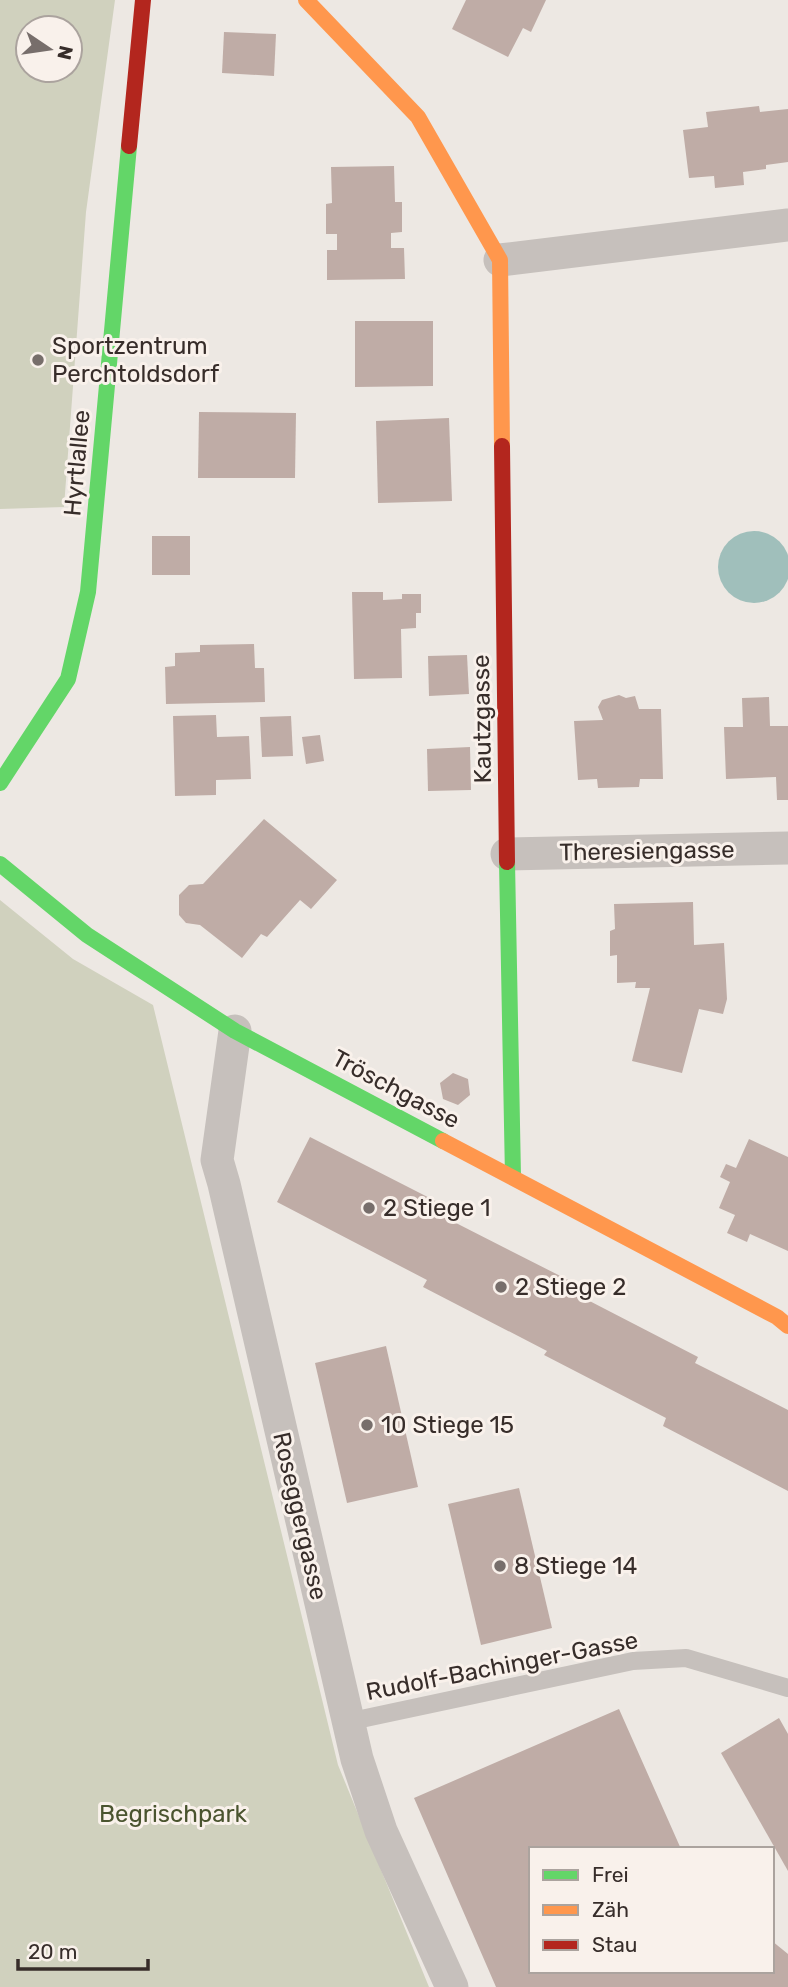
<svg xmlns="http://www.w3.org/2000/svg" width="788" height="1987" viewBox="0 0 788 1987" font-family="Rubik,sans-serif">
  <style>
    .green { fill: #d0d1be; fill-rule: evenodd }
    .water { fill: #a0bfbb }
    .building { fill: #bfaca6 }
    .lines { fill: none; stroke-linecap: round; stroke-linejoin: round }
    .lane { stroke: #c6c0bc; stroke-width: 18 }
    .street { stroke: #c6c0bc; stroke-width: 33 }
    .fast { stroke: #63d668; stroke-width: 16 }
    .slow { stroke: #ff974d; stroke-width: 16 }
    .jam { stroke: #b3261e; stroke-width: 16 }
    .poi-dot { fill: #776e6b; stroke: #f9f1eb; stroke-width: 2.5 }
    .labels { text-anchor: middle; stroke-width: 6; stroke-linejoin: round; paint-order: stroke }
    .poi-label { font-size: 24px; fill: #372d2a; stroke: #f9f1eb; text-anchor: start }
    .street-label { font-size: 24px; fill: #372d2a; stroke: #f9f1eb }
    .park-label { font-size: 24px; fill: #4a542f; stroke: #f9f1eb }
  </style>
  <rect width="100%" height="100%" fill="#ede8e3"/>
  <!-- green -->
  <g class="green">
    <path d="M 0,0 L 115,0 L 86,212 L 64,507 L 0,509 ZM 28,28 L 70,28 L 70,70 L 28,70 Z"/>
    <path d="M 0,900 L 73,959 L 153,1005 L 338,1765 L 429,1987 L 0,1987 Z"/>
  </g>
  <!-- water -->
  <circle class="water" cx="754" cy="567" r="36"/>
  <!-- building -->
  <g class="building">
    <path d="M 466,0 L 546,0 L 531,32 L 523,28 L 508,57 L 452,29 Z"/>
    <path d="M 224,32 L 276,34 L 274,76 L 222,73 Z"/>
    <path d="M 759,106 L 760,112 L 788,109 L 788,162 L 766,165 L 766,169 L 743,172 L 744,185 L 715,188 L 714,176 L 689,178 L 683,130 L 708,127 L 706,112 Z"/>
    <path d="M 394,166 L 395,202 L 402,202 L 402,232 L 391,233 L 391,248 L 404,248 L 405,279 L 327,280 L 327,250 L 337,250 L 337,234 L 326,234 L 326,204 L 332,203 L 331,167 Z"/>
    <path d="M 355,321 L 433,321 L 433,386 L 355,387 Z"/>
    <path d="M 199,412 L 296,413 L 295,478 L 198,478 Z"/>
    <path d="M 449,418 L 452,501 L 378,503 L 376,421 Z"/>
    <rect x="152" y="536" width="38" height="39"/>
    <path d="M 352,592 L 383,592 L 383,600 L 402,599 L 402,594 L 421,594 L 421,613 L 416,613 L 416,628 L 401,629 L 402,678 L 354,679 Z"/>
    <path d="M 254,644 L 255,668 L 264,668 L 265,702 L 166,704 L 165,667 L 175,666 L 175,653 L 200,652 L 200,645 Z"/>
    <path d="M 467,655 L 469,694 L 429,696 L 428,656 Z"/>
    <path d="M 619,695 L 626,698 L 635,696 L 639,709 L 661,709 L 663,779 L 640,779 L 639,787 L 598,788 L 597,779 L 578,780 L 574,721 L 603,720 L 598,707 L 602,700 Z"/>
    <path d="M 769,697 L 770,726 L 788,726 L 788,800 L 777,800 L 776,777 L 726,779 L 724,727 L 743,727 L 742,698 Z"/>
    <path d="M 216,715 L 217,737 L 249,736 L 251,779 L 216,780 L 216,795 L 175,796 L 173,716 Z"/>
    <path d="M 291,716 L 293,756 L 262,757 L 260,717 Z"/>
    <path d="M 320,735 L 324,761 L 306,764 L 302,737 Z"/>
    <path d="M 470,747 L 471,790 L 428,791 L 427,749 Z"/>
    <path d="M 264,819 L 337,880 L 311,909 L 300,900 L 267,937 L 261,934 L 242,958 L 200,925 L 186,923 L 179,915 L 179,895 L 189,885 L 203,884 Z"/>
    <path d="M 693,902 L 694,945 L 724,943 L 727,999 L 723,1014 L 699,1009 L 682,1073 L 632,1061 L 650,988 L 635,988 L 636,982 L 617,983 L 617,955 L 610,956 L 610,931 L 615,929 L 614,904 Z"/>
    <path d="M 453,1073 L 468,1079 L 470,1095 L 458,1105 L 443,1099 L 440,1083 Z"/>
    <path d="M 310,1137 L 461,1214 L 456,1223 L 580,1286 L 576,1294 L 698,1357 L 695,1363 L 788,1410 L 788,1491 L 663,1426 L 666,1418 L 544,1355 L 547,1351 L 423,1287 L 427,1280 L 277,1202 Z"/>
    <path d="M 749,1139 L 788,1157 L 788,1251 L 750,1234 L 747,1242 L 727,1233 L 735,1215 L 719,1208 L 730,1182 L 720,1177 L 726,1164 L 736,1168 Z"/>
    <path d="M 386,1346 L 418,1487 L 347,1503 L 315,1363 Z"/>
    <path d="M 519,1488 L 552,1628 L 481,1645 L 448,1504 Z"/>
    <path d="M 619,1709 L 681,1849 L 531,1849 L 531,1971 L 772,1971 L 772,1941 L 788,1954 L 788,1987 L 496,1987 L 414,1798 Z"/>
    <path d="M 779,1718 L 788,1734 L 788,1871 L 721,1753 Z"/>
  </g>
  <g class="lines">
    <!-- lane -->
    <path class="lane" d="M 347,1722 L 633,1661 L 686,1658 L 788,1688"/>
    <!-- street -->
    <g class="street">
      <path d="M 500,260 L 788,225"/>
      <path d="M 507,854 L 788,848"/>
      <path d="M 235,1031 L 217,1160 L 224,1184 L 357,1759 L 381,1831 L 452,1987"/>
    </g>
    <!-- fast -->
    <g class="fast">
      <path d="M 0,783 L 68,679 L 88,592 L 129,146"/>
      <path d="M 507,862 L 513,1177"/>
      <path d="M 0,864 L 87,935 L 235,1031 L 443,1141"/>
    </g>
    <!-- slow -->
    <g class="slow">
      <path d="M 306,0 L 418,117 L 500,260 L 502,446"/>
      <path d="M 443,1141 L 777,1317 L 788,1326"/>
    </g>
    <!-- jam -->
    <g class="jam">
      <path d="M 129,146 L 143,0"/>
      <path d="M 502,446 L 507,862"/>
    </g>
  </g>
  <!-- markers -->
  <g class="poi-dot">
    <circle cx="38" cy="360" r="7"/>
    <circle cx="369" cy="1208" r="7"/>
    <circle cx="501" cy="1287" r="7"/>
    <circle cx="367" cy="1425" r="7"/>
    <circle cx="500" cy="1566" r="7"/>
  </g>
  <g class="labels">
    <!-- poi labels -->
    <g class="poi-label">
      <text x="52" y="354">Sportzentrum<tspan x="52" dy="28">Perchtoldsdorf</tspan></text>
      <text x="383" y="1216">2 Stiege 1</text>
      <text x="515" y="1295">2 Stiege 2</text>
      <text x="381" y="1433">10 Stiege 15</text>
      <text x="514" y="1574">8 Stiege 14</text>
    </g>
    <!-- street labels -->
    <g class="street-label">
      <text transform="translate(77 463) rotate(-85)" y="8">Hyrtlallee</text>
      <text transform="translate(482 719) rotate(-91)" y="8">Kautzgasse</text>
      <text transform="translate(647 851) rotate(-1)" y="8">Theresiengasse</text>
      <text transform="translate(396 1089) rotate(28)" y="8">Tröschgasse</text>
      <text transform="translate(300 1516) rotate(77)" y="8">Roseggergasse</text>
      <text transform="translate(502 1666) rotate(-11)" y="8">Rudolf-Bachinger-Gasse</text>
    </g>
    <!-- park labels -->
    <g class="park-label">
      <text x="173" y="1822">Begrischpark</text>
    </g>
  </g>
  <!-- legend -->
  <rect x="529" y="1847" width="245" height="126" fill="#f9f1eb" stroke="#aba39e" stroke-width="2"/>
  <rect x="543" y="1870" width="35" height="10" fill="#63d668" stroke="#aba39e" stroke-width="2"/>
  <text x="592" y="1882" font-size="21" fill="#372d2a">Frei</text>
  <rect x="543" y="1905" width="35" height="10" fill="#ff974d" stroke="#aba39e" stroke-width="2"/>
  <text x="592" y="1917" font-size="21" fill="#372d2a">Zäh</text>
  <rect x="543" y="1940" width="35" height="10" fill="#b3261e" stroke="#aba39e" stroke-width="2"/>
  <text x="592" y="1952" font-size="21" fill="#372d2a">Stau</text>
  <!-- north arrow -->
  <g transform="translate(49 49) rotate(103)"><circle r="33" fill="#f9f1eb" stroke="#aba39e" stroke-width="2"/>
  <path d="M0-5L12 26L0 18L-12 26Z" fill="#776e6b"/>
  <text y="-10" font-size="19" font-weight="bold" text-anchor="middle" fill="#372d2a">N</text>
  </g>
  <!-- scale -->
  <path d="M18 1959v10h130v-10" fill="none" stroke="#372d2a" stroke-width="3.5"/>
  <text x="28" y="1959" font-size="21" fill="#372d2a" stroke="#f9f1eb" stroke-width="5" paint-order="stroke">20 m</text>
</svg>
